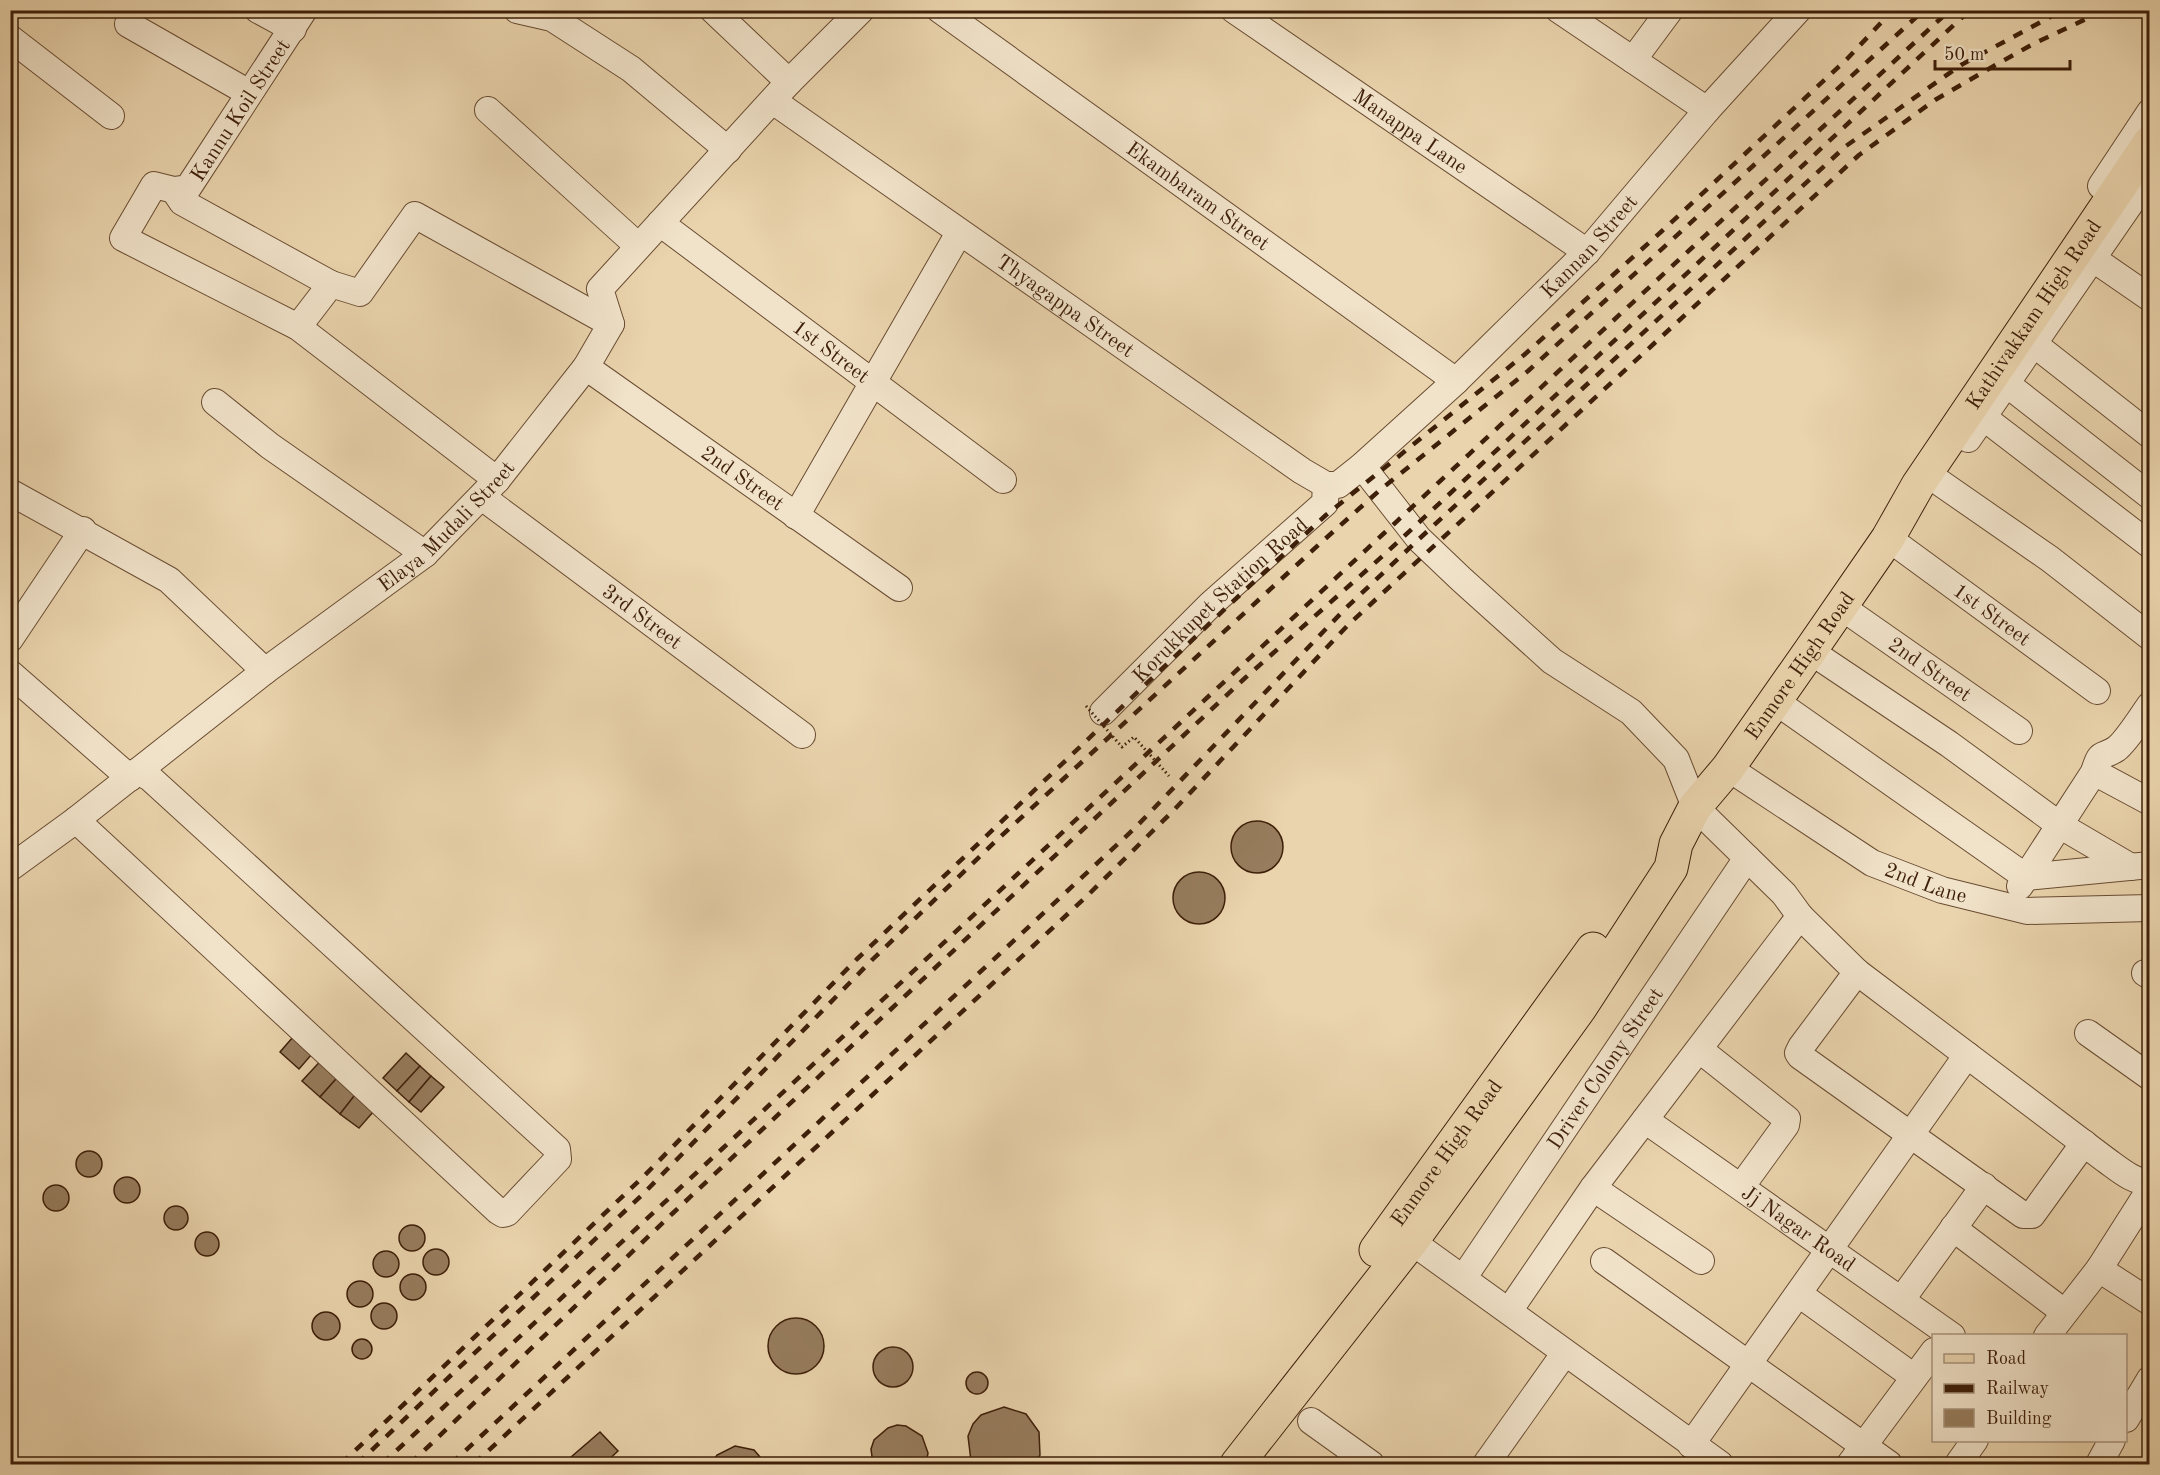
<svg xmlns="http://www.w3.org/2000/svg" width="2160" height="1475" viewBox="0 0 2160 1475" font-family="'Old Standard TT',serif">
  <style>
    .building { fill: #977d5e; stroke: #3e1f09; stroke-width: 1.5 }
    .lines { fill: none; stroke-linecap: round; stroke-linejoin: round }
    .minor-casing { stroke: #694c32; stroke-width: 28 }
    .major-casing { stroke: #3e1f09; stroke-width: 35 }
    .minor { stroke: #f1e3ca; stroke-width: 26 }
    .major { stroke: #ead4ad; stroke-width: 33 }
    .rail { stroke: #3e1f09; stroke-width: 4.5; stroke-dasharray: 10 10; stroke-linecap: butt }
    .path-bridge { stroke: #3e1f09; stroke-width: 3; stroke-dasharray: 1.5 3; stroke-linecap: butt }
    .labels { text-anchor: middle; stroke-width: 4.5; stroke-linejoin: round; paint-order: stroke }
    .street-label { font-size: 21px; fill: #3e1f09; stroke: #f1e3ca }
  </style>
  <rect width="100%" height="100%" fill="#ead4ad"/>
  <filter id="stains"><feTurbulence type="fractalNoise" baseFrequency=".00333" numOctaves="4"/><feColorMatrix values="0 0 0 0 .2 0 0 0 0 .09 0 0 0 0 .02 0 0 0 .5 -.17"/></filter>
  <radialGradient id="worn" r=".72"><stop offset=".6" stop-color="#630" stop-opacity="0"/><stop offset="1" stop-color="#630" stop-opacity=".3"/></radialGradient>
  <!-- building -->
  <g class="building">
    <circle cx="1257" cy="847" r="26"/>
    <circle cx="1199" cy="898" r="26"/>
    <path d="M 299,1030 L 318,1047 L 299,1069 L 280,1052 Z"/>
    <path d="M 406,1053 L 420,1066 L 397,1091 L 383,1078 Z"/>
    <path d="M 327,1054 L 344,1070 L 320,1097 L 302,1081 Z"/>
    <path d="M 420,1066 L 431,1076 L 409,1102 L 397,1091 Z"/>
    <path d="M 344,1070 L 362,1086 L 340,1114 L 320,1097 Z"/>
    <path d="M 431,1076 L 444,1087 L 421,1112 L 409,1102 Z"/>
    <path d="M 362,1086 L 381,1103 L 359,1128 L 340,1114 Z"/>
    <circle cx="89" cy="1164" r="13"/>
    <circle cx="127" cy="1190" r="13"/>
    <circle cx="56" cy="1198" r="13"/>
    <circle cx="176" cy="1218" r="12"/>
    <circle cx="412" cy="1238" r="13"/>
    <circle cx="207" cy="1244" r="12"/>
    <circle cx="436" cy="1262" r="13"/>
    <circle cx="386" cy="1264" r="13"/>
    <circle cx="413" cy="1287" r="13"/>
    <circle cx="360" cy="1294" r="13"/>
    <circle cx="384" cy="1316" r="13"/>
    <circle cx="326" cy="1326" r="14"/>
    <circle cx="796" cy="1346" r="28"/>
    <circle cx="362" cy="1349" r="10"/>
    <circle cx="893" cy="1367" r="20"/>
    <circle cx="977" cy="1383" r="11"/>
    <path d="M 1004,1407 L 1026,1414 L 1039,1432 L 1040,1455 L 1035,1464 L 974,1464 L 971,1461 L 968,1436 L 973,1424 L 981,1415 Z"/>
    <path d="M 897,1425 L 906,1426 L 922,1436 L 928,1453 L 926,1464 L 873,1464 L 871,1449 L 874,1440 L 888,1428 Z"/>
    <path d="M 600,1432 L 618,1451 L 604,1464 L 563,1464 Z"/>
    <path d="M 735,1446 L 754,1450 L 766,1464 L 711,1464 L 717,1455 Z"/>
  </g>
  <g class="lines">
    <defs>
      <g id="minor">
        <path d="M 258,10 L 293,29"/>
        <path d="M 304,10 L 188,188 L 174,190 L 154,185 L 123,238 L 298,327 L 497,480"/>
        <path d="M 517,10 L 552,18 L 631,69 L 728,150"/>
        <path d="M 713,10 L 789,82"/>
        <path id="s1" d="M 940,10 L 1456,381"/>
        <path id="s2" d="M 1234,10 L 1587,252"/>
        <path d="M 1559,10 L 1707,110"/>
        <path d="M 128,24 L 249,93"/>
        <path d="M 10,38 L 111,116"/>
        <path d="M 1633,60 L 1670,10"/>
        <path id="s3" d="M 773,101 L 1302,471 L 1326,485 L 1338,485 L 1362,466 L 1456,381 L 1587,252 L 1707,110 L 1798,10"/>
        <path d="M 488,110 L 637,245"/>
        <path d="M 2101,186 L 2150,112"/>
        <path d="M 174,190 L 182,202 L 331,284"/>
        <path id="s4" d="M 660,223 L 1003,480"/>
        <path d="M 2092,258 L 2150,298"/>
        <path d="M 298,327 L 331,284 L 360,293 L 415,215 L 611,324"/>
        <path d="M 2034,344 L 2150,435"/>
        <path id="s5" d="M 586,367 L 899,588"/>
        <path d="M 2008,385 L 2150,496"/>
        <path d="M 215,402 L 270,446 L 425,554"/>
        <path d="M 1983,417 L 2150,545"/>
        <path d="M 1968,439 L 2150,175"/>
        <path d="M 1362,466 L 1419,539 L 1461,579 L 1552,661 L 1631,712 L 1676,759 L 1695,807 L 1784,894 L 1800,916 L 1857,972 L 2106,1160 C 2120,1170 2133,1182 2150,1182"/>
        <path d="M 1939,482 L 2050,559 L 2150,637"/>
        <path d="M 10,492 L 169,580 L 265,671"/>
        <path id="s6" d="M 482,497 L 802,735"/>
        <path d="M 796,516 L 959,233"/>
        <path id="s7" d="M 1888,538 L 2097,691"/>
        <path id="s8" d="M 1840,606 L 2019,731"/>
        <path d="M 10,639 L 83,530"/>
        <path d="M 1810,651 L 1949,744 L 2061,826 L 2131,867"/>
        <path d="M 10,673 L 130,778"/>
        <path d="M 1775,701 L 2026,877 L 2150,865"/>
        <path id="s9" d="M 1103,712 L 1211,604 L 1325,503 L 1326,485"/>
        <path id="s10" d="M 1728,768 L 1872,863 L 1942,890 L 2027,911 L 2150,908"/>
        <path d="M 2094,772 L 2150,802"/>
        <path d="M 76,820 L 498,1211 L 503,1214 L 507,1213 L 558,1159 L 557,1149 L 150,778 L 138,771"/>
        <path id="s11" d="M 10,868 L 76,820 L 265,671 L 425,554 L 497,480 L 586,367 L 611,324 L 600,289 L 789,82 L 861,10"/>
        <path d="M 2020,886 L 2094,772 C 2101,749 2101,759 2116,749 C 2126,742 2142,716 2150,705"/>
        <path d="M 1857,972 L 1801,1047 L 1798,1053 L 1800,1056 L 2023,1215 L 2032,1215 L 2084,1143"/>
        <path d="M 2145,973 L 2150,976"/>
        <path d="M 2088,1033 L 2150,1077"/>
        <path d="M 1700,1050 L 1787,1119 L 1786,1125 L 1741,1187"/>
        <path id="s12" d="M 1645,1120 L 1952,1336"/>
        <path d="M 1593,1188 L 1701,1261"/>
        <path d="M 1953,1228 L 2064,1312"/>
        <path d="M 1397,1231 L 1720,1464"/>
        <path d="M 1604,1261 L 1889,1464"/>
        <path d="M 2099,1269 L 2150,1302"/>
        <path id="s13" d="M 1464,1277 L 1747,858"/>
        <path d="M 1799,1294 L 1914,1377"/>
        <path d="M 1902,1299 L 1984,1186"/>
        <path d="M 1509,1311 L 1593,1188 L 1800,916"/>
        <path d="M 2047,1336 L 2099,1269 L 2150,1189"/>
        <path d="M 2126,1419 L 2150,1379"/>
        <path d="M 1311,1421 L 1371,1464"/>
        <path d="M 1691,1445 L 1967,1055"/>
        <path d="M 1486,1464 L 1564,1354"/>
        <path d="M 1850,1464 L 1934,1351"/>
        <path d="M 1958,1464 L 1975,1440"/>
        <path d="M 2099,1464 L 2112,1440"/>
      </g>
      <g id="major">
        <path id="s14" d="M 1376,1250 L 1593,949"/>
        <path id="s15" d="M 1237,1464 L 1411,1242 L 1580,1008 L 1671,868 L 1676,844 L 1695,807 L 1728,768 L 1810,651 L 1888,538 L 1918,485 L 2150,142"/>
      </g>
    </defs>
    <!-- minor casing -->
    <use href="#minor" class="minor-casing"/>
    <!-- major casing -->
    <use href="#major" class="major-casing"/>
    <!-- minor -->
    <use href="#minor" class="minor"/>
    <!-- major -->
    <use href="#major" class="major"/>
    <!-- rail -->
    <g class="rail">
      <path d="M 341,1464 L 644,1176 L 857,959 L 1228,606 L 1326,515 L 1524,355 L 1662,231 L 1847,59 L 1893,10"/>
      <path d="M 357,1464 L 643,1194 L 873,959 L 999,838 L 1325,539 L 1380,490 L 1528,371 L 1924,10"/>
      <path d="M 382,1464 C 905,981 1425,492 1950,10"/>
      <path d="M 410,1464 L 673,1213 L 1245,678 L 1386,553 L 1970,10"/>
      <path d="M 451,1464 L 1135,828 L 1346,608 L 1419,539 L 1846,146 L 1961,65 L 2063,10"/>
      <path d="M 474,1464 L 1086,897 L 1173,811 L 1348,625 L 1859,155 L 1935,100 L 1985,71 L 2033,44 L 2105,10"/>
    </g>
    <!-- path-bridge -->
    <path class="path-bridge" d="M 1086,706 L 1122,747 L 1134,737 L 1169,776"/>
  </g>
  <g class="labels">
    <!-- street labels -->
    <g class="street-label">
      <text transform="translate(240 110) rotate(-57)" y="7">Kannu Koil Street</text>
      <text dy="7" stroke="none"><textPath href="#s2" startOffset="214">Manappa Lane</textPath></text>
      <text dy="7" stroke="none"><textPath href="#s1" startOffset="318">Ekambaram Street</textPath></text>
      <text dy="7" stroke="none"><textPath href="#s3" startOffset="1032">Kannan Street</textPath></text>
      <text dy="7" stroke="none"><textPath href="#s3" startOffset="357">Thyagappa Street</textPath></text>
      <text dy="7" stroke="none"><textPath href="#s15" startOffset="1402">Kathivakkam High Road</textPath></text>
      <text dy="7" stroke="none"><textPath href="#s4" startOffset="214">1st Street</textPath></text>
      <text dy="7" stroke="none"><textPath href="#s5" startOffset="192">2nd Street</textPath></text>
      <text dy="7" stroke="none"><textPath href="#s11" startOffset="555">Elaya Mudali Street</textPath></text>
      <text dy="7" stroke="none"><textPath href="#s9" startOffset="162">Korukkupet Station Road</textPath></text>
      <text dy="7" stroke="none"><textPath href="#s7" startOffset="129">1st Street</textPath></text>
      <text dy="7" stroke="none"><textPath href="#s6" startOffset="200">3rd Street</textPath></text>
      <text dy="7" stroke="none"><textPath href="#s15" startOffset="980">Enmore High Road</textPath></text>
      <text dy="7" stroke="none"><textPath href="#s8" startOffset="110">2nd Street</textPath></text>
      <text dy="7" stroke="none"><textPath href="#s10" startOffset="230">2nd Lane</textPath></text>
      <text dy="7" stroke="none"><textPath href="#s13" startOffset="252">Driver Colony Street</textPath></text>
      <text dy="7" stroke="none"><textPath href="#s14" startOffset="120">Enmore High Road</textPath></text>
      <text dy="7" stroke="none"><textPath href="#s12" startOffset="188">Jj Nagar Road</textPath></text>
    </g>
  </g>
  <!-- margin -->
  <rect width="2160" height="1475" fill="none" stroke="#ead4ad" stroke-width="36"/>
  <rect x="12" y="12" width="2136" height="1451" fill="none" stroke="#3e1f09" stroke-width="3"/>
  <rect x="18" y="18" width="2124" height="1439" fill="none" stroke="#3e1f09" stroke-width="1.5"/>
  <!-- legend -->
  <rect x="1932" y="1334" width="195" height="108" fill="#f1e3ca" stroke="#a9957d" stroke-width="1.5"/>
  <rect x="1944" y="1354" width="30" height="9" fill="#ead4ad" stroke="#a9957d" stroke-width="1.5"/>
  <text x="1986" y="1364" font-size="18" fill="#3e1f09">Road</text>
  <rect x="1944" y="1384" width="30" height="9" fill="#3e1f09" stroke="#a9957d" stroke-width="1.5"/>
  <text x="1986" y="1394" font-size="18" fill="#3e1f09">Railway</text>
  <rect x="1944" y="1409" width="30" height="18" fill="#977d5e" stroke="#a9957d" stroke-width="1.5"/>
  <text x="1986" y="1424" font-size="18" fill="#3e1f09">Building</text>
  <!-- scale -->
  <path d="M1935 60v9h135v-9" fill="none" stroke="#3e1f09" stroke-width="3"/>
  <text x="1944" y="60" font-size="18" fill="#3e1f09" stroke="#f1e3ca" stroke-width="4.5" paint-order="stroke">50 m</text>
  <rect width="100%" height="100%" filter="url(#stains)"/>
  <rect width="100%" height="100%" fill="url(#worn)"/>
</svg>
